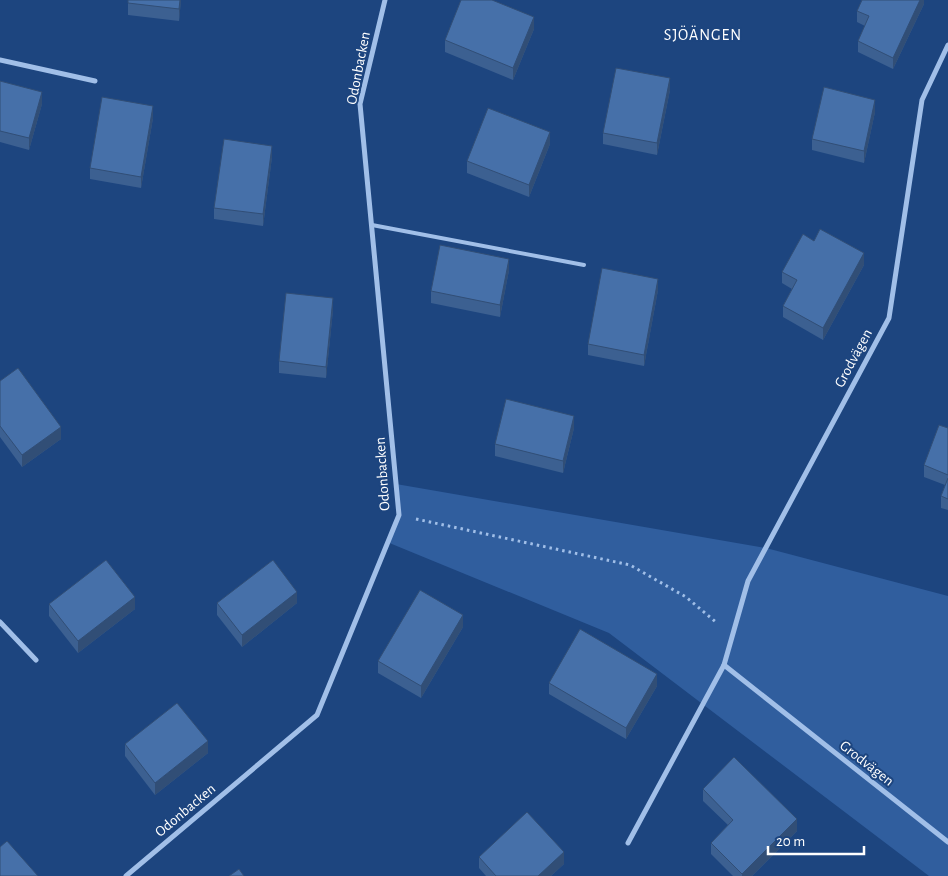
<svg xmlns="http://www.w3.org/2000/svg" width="948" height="876" viewBox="0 0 948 876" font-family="'Alegreya Sans',sans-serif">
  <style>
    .green { fill: #305e9e }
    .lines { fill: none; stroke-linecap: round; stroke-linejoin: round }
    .path { stroke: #a1bfe8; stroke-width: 3; stroke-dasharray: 2.5 4; stroke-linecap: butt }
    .service { stroke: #a1bfe8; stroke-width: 4 }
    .minor { stroke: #a1bfe8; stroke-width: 5 }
    .wall { fill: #3c6091 }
    .shaded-wall { fill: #314e76 }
    .building { fill: #4670a9; stroke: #314e76 }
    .labels { text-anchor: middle; stroke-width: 4; stroke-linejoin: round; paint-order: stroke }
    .street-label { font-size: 15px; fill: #fff; stroke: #1d457f }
    .neighbourhood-label { font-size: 16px; letter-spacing: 1px; fill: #fff; stroke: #1d457f }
  </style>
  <rect width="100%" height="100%" fill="#1d457f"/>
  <!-- green -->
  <path class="green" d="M 396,484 L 766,548 L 948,596 L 948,876 L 929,876 L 609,633 L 387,542 L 399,515 Z"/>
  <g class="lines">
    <!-- path -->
    <path class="path" d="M 416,519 L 630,565 L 686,597 L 717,623"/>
    <!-- service -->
    <path class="service" d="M 372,225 L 584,265"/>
    <!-- minor -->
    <g class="minor">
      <path d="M 0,60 L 95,81"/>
      <path d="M 0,622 L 36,660"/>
      <path d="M 724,665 L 948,842"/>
      <path d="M 628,843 L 724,665 L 748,581 L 889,318 L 922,100 L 948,45"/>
      <path d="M 126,876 L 317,715 L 399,515 L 360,104 L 385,0"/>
    </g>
  </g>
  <!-- wall -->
  <g class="wall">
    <path d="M 181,0 L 179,21 L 128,15 L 128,3 Z"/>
    <path d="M 924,0 L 924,4 L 893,69 L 858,52 L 858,41 L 865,26 L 857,22 L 857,11 Z"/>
    <path d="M 534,29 L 513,80 L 445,52 L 445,40 Z"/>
    <path d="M 0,81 L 42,104 L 29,150 L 0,142 Z"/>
    <path d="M 670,90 L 657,155 L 603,144 L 603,133 Z"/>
    <path d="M 875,112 L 864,163 L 812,150 L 812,139 Z"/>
    <path d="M 153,118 L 141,188 L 90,179 L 90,168 Z"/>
    <path d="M 550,144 L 529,197 L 467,173 L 467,161 Z"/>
    <path d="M 272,157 L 263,226 L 214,219 L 214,208 Z"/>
    <path d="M 814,241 L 864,265 L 823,340 L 783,317 L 783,306 L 792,289 L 782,283 L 782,272 Z"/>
    <path d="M 509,270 L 500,317 L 431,303 L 431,291 Z"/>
    <path d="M 658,290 L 644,366 L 588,355 L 588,344 Z"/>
    <path d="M 333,310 L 326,378 L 279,373 L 279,361 Z"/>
    <path d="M 0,381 L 61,439 L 22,467 L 0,437 Z"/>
    <path d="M 574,428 L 563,473 L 495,456 L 495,444 Z"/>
    <path d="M 948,428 L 948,510 L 941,508 L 941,496 L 945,485 L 924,477 L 924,465 Z"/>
    <path d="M 217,603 L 297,603 L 242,647 L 217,615 Z"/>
    <path d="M 49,604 L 135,609 L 78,653 L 49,616 Z"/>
    <path d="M 463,627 L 421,698 L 378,673 L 378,661 Z"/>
    <path d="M 549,683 L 657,686 L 626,739 L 549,694 Z"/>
    <path d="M 125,744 L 208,753 L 155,795 L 125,756 Z"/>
    <path d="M 703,789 L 797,831 L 752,876 L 733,876 L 711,854 L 711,843 L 728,825 L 703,801 Z"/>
    <path d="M 479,857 L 564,864 L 551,876 L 486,876 L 479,868 Z"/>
  </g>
  <!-- shaded-wall -->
  <g class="shaded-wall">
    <path d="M 180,0 L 181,0 L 179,21 L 179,9 Z"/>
    <path d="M 920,0 L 924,0 L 924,4 L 893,69 L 893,58 Z"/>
    <path d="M 534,17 L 534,29 L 513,80 L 513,68 Z"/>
    <path d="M 670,78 L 670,90 L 657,155 L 657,143 Z"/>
    <path d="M 42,92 L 42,104 L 29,150 L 29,138 Z"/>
    <path d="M 875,100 L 875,112 L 864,163 L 864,151 Z"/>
    <path d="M 153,106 L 153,118 L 141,188 L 141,177 Z"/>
    <path d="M 550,132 L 550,144 L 529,197 L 529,185 Z"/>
    <path d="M 272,146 L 272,157 L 263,226 L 263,214 Z"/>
    <path d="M 864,253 L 864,265 L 823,340 L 823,328 Z"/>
    <path d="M 509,259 L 509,270 L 500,317 L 500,305 Z"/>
    <path d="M 658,279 L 658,290 L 644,366 L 644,355 Z"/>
    <path d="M 333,298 L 333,310 L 326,378 L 326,367 Z"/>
    <path d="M 574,416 L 574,428 L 563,473 L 563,461 Z"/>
    <path d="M 61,427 L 61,439 L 22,467 L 22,455 Z"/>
    <path d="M 297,592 L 297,603 L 242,647 L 242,635 Z"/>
    <path d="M 135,597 L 135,609 L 78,653 L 78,641 Z"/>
    <path d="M 463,615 L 463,627 L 421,698 L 421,686 Z"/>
    <path d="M 657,674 L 657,686 L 626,739 L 626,728 Z"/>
    <path d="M 208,741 L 208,753 L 155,795 L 155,783 Z"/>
    <path d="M 797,819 L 797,831 L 752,876 L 742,876 L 742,874 Z"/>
    <path d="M 564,852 L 564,864 L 551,876 L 538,876 Z"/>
  </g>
  <!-- building -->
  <g class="building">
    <path d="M 128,0 L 180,0 L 179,9 L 128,3 Z"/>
    <path d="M 461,0 L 492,0 L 534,17 L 513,68 L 445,40 Z"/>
    <path d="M 862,0 L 920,0 L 893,58 L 858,41 L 869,16 L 857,11 Z"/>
    <path d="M 616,68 L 670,78 L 657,143 L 603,133 Z"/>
    <path d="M 0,81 L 42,92 L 29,138 L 0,131 Z"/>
    <path d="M 824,87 L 875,100 L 864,151 L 812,139 Z"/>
    <path d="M 102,97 L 153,106 L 141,177 L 90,168 Z"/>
    <path d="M 488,108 L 550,132 L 529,185 L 467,161 Z"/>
    <path d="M 224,139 L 272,146 L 263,214 L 214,208 Z"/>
    <path d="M 820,229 L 864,253 L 823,328 L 783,306 L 797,280 L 782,272 L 803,234 L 814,241 Z"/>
    <path d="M 440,245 L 509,259 L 500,305 L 431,291 Z"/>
    <path d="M 602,268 L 658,279 L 644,355 L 588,344 Z"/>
    <path d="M 286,293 L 333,298 L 326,367 L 279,361 Z"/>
    <path d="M 18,368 L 61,427 L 22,455 L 0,426 L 0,381 Z"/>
    <path d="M 506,399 L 574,416 L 563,461 L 495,444 Z"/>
    <path d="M 939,425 L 948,428 L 948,475 L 924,465 Z"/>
    <path d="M 948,478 L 948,499 L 941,496 Z"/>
    <path d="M 106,560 L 135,597 L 78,641 L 49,604 Z"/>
    <path d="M 273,560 L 297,592 L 242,635 L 217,603 Z"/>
    <path d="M 420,590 L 463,615 L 421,686 L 378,661 Z"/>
    <path d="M 580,629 L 657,674 L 626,728 L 549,683 Z"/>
    <path d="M 177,703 L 208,741 L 155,783 L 125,744 Z"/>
    <path d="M 734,757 L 797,819 L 742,874 L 711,843 L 733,820 L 703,789 Z"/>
    <path d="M 527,812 L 564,852 L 538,876 L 496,876 L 479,857 Z"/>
    <path d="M 7,841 L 38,876 L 0,876 L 0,847 Z"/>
    <path d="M 239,869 L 244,876 L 229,876 Z"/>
  </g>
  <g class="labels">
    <!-- street labels -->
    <g class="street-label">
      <text transform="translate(358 68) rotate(-79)" y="5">Odonbacken</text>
      <text transform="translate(853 358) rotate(-62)" y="5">Grodvägen</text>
      <text transform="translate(382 474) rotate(-94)" y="5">Odonbacken</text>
      <text transform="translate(867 763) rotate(38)" y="5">Grodvägen</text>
      <text transform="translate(185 810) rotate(-40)" y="5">Odonbacken</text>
    </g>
    <!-- neighbourhood labels -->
    <g class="neighbourhood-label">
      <text x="703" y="40">SJÖÄNGEN</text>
    </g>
  </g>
  <!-- scale -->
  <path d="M768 846v8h96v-8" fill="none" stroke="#ffffff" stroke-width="2.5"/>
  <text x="776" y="846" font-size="15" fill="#ffffff" stroke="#1d457f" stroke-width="4" paint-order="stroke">20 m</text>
</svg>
